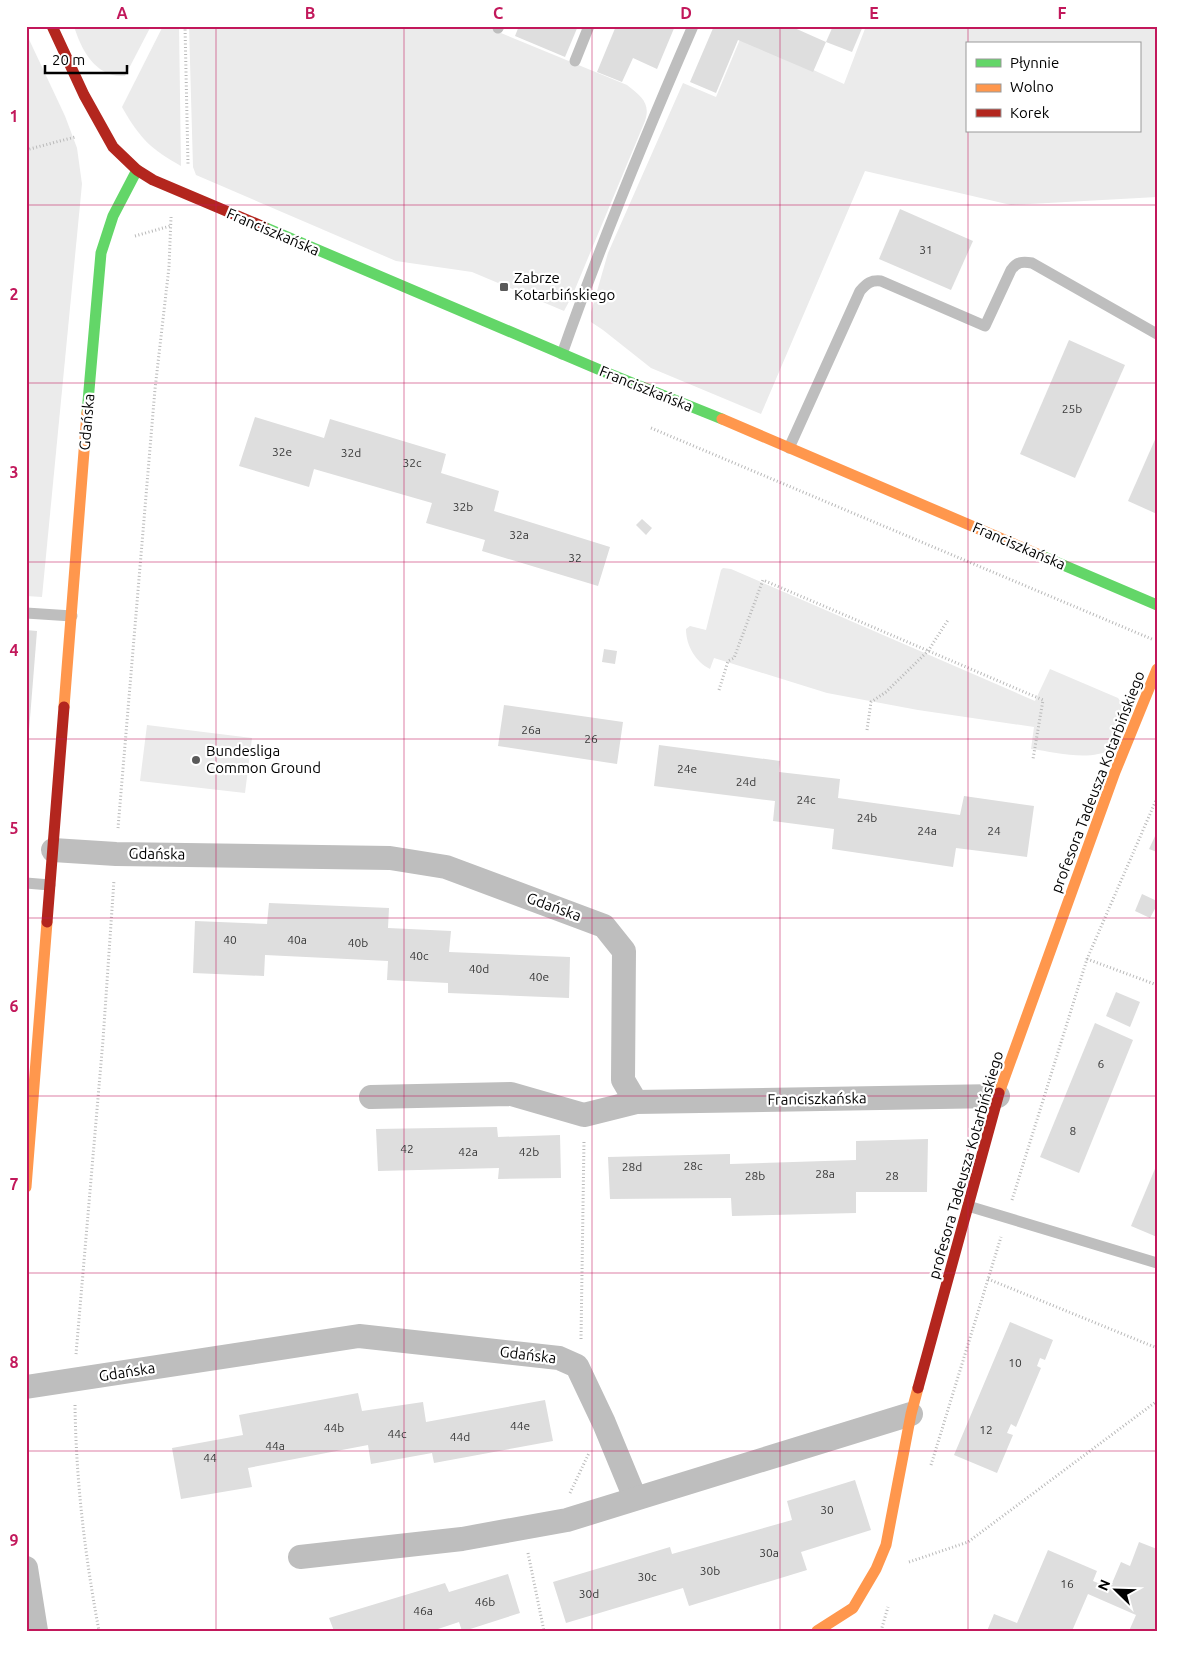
<svg xmlns="http://www.w3.org/2000/svg" width="1183" height="1657" viewBox="0 0 1183 1657" font-family="Ubuntu,sans-serif">
  <style>
    .green { fill: #ebebeb; fill-rule: evenodd }
    .building { fill: #dedede }
    .lines { fill: none; stroke-linecap: round; stroke-linejoin: round }
    .path { stroke: #b9b9b9; stroke-width: 3; stroke-dasharray: 1 2.5; stroke-linecap: butt }
    .lane { stroke: #bebebe; stroke-width: 11 }
    .street { stroke: #bebebe; stroke-width: 24 }
    .fast { stroke: #63d668; stroke-width: 11 }
    .slow { stroke: #ff974d; stroke-width: 11 }
    .jam { stroke: #b3261e; stroke-width: 11 }
    .grid { fill: none; stroke: #c2185b; stroke-width: 1; stroke-opacity: 0.55 }
    .poi-dot { fill: #595959; stroke: #fff; stroke-width: 2 }
    .labels { text-anchor: middle; stroke-width: 4.5; stroke-linejoin: round; paint-order: stroke }
    .number-label { font-size: 12px; fill: #383838 }
    .street-label { font-size: 15px; fill: #000; stroke: #fff }
    .poi-label { font-size: 15px; fill: #000; stroke: #fff; text-anchor: start }
    .neatline { fill: none; stroke: #c2185b; stroke-width: 2 }
    .grid-label { font-size: 16px; text-anchor: middle; font-weight: bold; fill: #c2185b }
  </style>
  <rect width="100%" height="100%" fill="#fff"/>
  <!-- green -->
  <g class="green">
    <path d="M 74,26 L 151,26 L 125,76 C 96,78 81,50 74,26 Z"/>
    <path d="M 163,26 L 179,26 L 181,166 C 150,149 139,137 122,107 Z"/>
    <path d="M 189,26 L 484,26 L 627,85 C 641,96 651,103 645,121 L 573,294 L 564,311 L 472,272 L 396,261 L 196,175 L 193,167 Z"/>
    <path d="M 866,26 L 1157,26 L 1157,197 L 1011,205 L 865,171 L 761,414 L 651,368 L 603,330 L 591,322 L 591,312 L 608,253 L 683,83 L 716,97 L 741,37 L 844,84 ZM 967,44 L 1139,44 L 1139,131 L 967,131 Z"/>
    <path d="M 26,33 L 65,116 L 77,148 L 82,184 L 42,597 L 26,596 Z"/>
    <path d="M 723,568 L 731,569 L 1035,701 L 1050,669 L 1118,698 L 1124,707 L 1125,712 L 1112,749 C 1089,762 1056,752 1031,749 L 1034,727 L 918,710 L 827,693 L 714,658 L 710,669 C 696,662 686,646 686,629 L 690,626 L 706,630 L 721,570 Z"/>
    <path d="M 147,725 L 252,738 L 245,793 L 140,781 Z"/>
  </g>
  <!-- building -->
  <g class="building">
    <path d="M 519,26 L 578,26 L 565,57 L 515,36 Z"/>
    <path d="M 616,26 L 675,26 L 657,69 L 633,58 L 622,82 L 597,72 Z"/>
    <path d="M 714,26 L 790,26 L 826,42 L 813,72 L 738,40 L 716,93 L 690,82 Z"/>
    <path d="M 833,26 L 863,26 L 852,52 L 826,42 Z"/>
    <path d="M 900,209 L 973,241 L 951,290 L 879,259 Z"/>
    <path d="M 1069,340 L 1125,365 L 1075,478 L 1020,454 Z"/>
    <path d="M 255,417 L 324,438 L 330,419 L 446,454 L 441,473 L 499,491 L 494,511 L 610,547 L 598,586 L 482,551 L 485,540 L 426,523 L 432,503 L 314,469 L 309,487 L 239,466 Z"/>
    <path d="M 1157,435 L 1157,514 L 1128,501 Z"/>
    <path d="M 642,519 L 652,528 L 646,535 L 636,525 Z"/>
    <path d="M 26,630 L 37,631 L 28,743 L 26,743 Z"/>
    <path d="M 604,649 L 617,651 L 615,664 L 602,662 Z"/>
    <path d="M 504,705 L 623,722 L 617,764 L 498,746 Z"/>
    <path d="M 659,745 L 780,761 L 779,772 L 840,779 L 838,798 L 960,815 L 964,796 L 1034,806 L 1027,857 L 956,848 L 953,867 L 832,849 L 834,829 L 773,821 L 775,801 L 654,786 Z"/>
    <path d="M 1157,832 L 1157,852 L 1149,849 Z"/>
    <path d="M 1142,894 L 1157,901 L 1157,905 L 1150,918 L 1135,911 Z"/>
    <path d="M 269,903 L 389,908 L 388,928 L 451,931 L 449,952 L 570,957 L 569,998 L 448,993 L 448,983 L 387,980 L 388,961 L 265,955 L 264,976 L 193,973 L 195,921 L 267,924 Z"/>
    <path d="M 1116,992 L 1140,1002 L 1130,1027 L 1106,1016 Z"/>
    <path d="M 1095,1023 L 1133,1040 L 1079,1173 L 1040,1157 Z"/>
    <path d="M 497,1127 L 498,1137 L 560,1135 L 561,1178 L 498,1179 L 499,1168 L 378,1171 L 376,1129 Z"/>
    <path d="M 928,1139 L 927,1192 L 856,1192 L 856,1213 L 732,1216 L 731,1198 L 610,1199 L 608,1157 L 730,1154 L 730,1164 L 856,1160 L 856,1141 Z"/>
    <path d="M 1157,1164 L 1157,1237 L 1131,1226 Z"/>
    <path d="M 1010,1322 L 1053,1340 L 1045,1360 L 1040,1358 L 1037,1366 L 1041,1368 L 1016,1427 L 1011,1424 L 1007,1433 L 1013,1435 L 997,1473 L 954,1455 Z"/>
    <path d="M 358,1393 L 362,1411 L 423,1402 L 426,1422 L 545,1400 L 553,1441 L 434,1463 L 432,1453 L 371,1464 L 368,1445 L 248,1468 L 252,1487 L 181,1499 L 172,1448 L 243,1435 L 239,1415 Z"/>
    <path d="M 855,1480 L 871,1530 L 801,1552 L 807,1570 L 689,1606 L 683,1588 L 566,1623 L 553,1582 L 670,1547 L 672,1554 L 792,1520 L 787,1501 Z"/>
    <path d="M 1139,1542 L 1157,1549 L 1157,1631 L 1129,1631 L 1136,1615 L 1088,1594 L 1072,1631 L 987,1631 L 994,1614 L 1017,1623 L 1048,1550 L 1097,1571 L 1093,1581 L 1110,1588 L 1121,1562 L 1130,1566 Z"/>
    <path d="M 508,1574 L 520,1613 L 464,1631 L 462,1631 L 459,1622 L 432,1631 L 334,1631 L 329,1618 L 445,1583 L 449,1592 Z"/>
  </g>
  <g class="lines">
    <!-- path -->
    <g class="path">
      <path d="M 185,26 L 188,164"/>
      <path d="M 26,150 L 75,137"/>
      <path d="M 135,236 L 170,226"/>
      <path d="M 651,428 L 1154,640"/>
      <path d="M 719,690 L 728,661 L 734,658 L 763,580 L 1043,700 L 1033,759"/>
      <path d="M 867,730 L 871,702 L 886,692 L 928,651 L 948,620"/>
      <path d="M 118,828 L 155,389 L 169,267 L 171,217"/>
      <path d="M 1087,959 L 1157,985"/>
      <path d="M 1012,1200 L 1087,959 L 1157,798"/>
      <path d="M 988,1279 L 1157,1348"/>
      <path d="M 581,1339 L 584,1140"/>
      <path d="M 76,1354 L 103,1040 L 114,880"/>
      <path d="M 75,1405 C 76,1481 85,1556 99,1631"/>
      <path d="M 931,1465 L 1001,1237"/>
      <path d="M 570,1493 L 589,1453"/>
      <path d="M 528,1553 L 544,1631"/>
      <path d="M 909,1562 L 968,1542 L 1157,1401"/>
      <path d="M 881,1631 L 888,1607"/>
    </g>
    <!-- lane -->
    <g class="lane">
      <path d="M 498,28 L 499,26"/>
      <path d="M 575,61 L 589,26"/>
      <path d="M 562,354 C 601,243 646,134 693,26"/>
      <path d="M 789,448 L 860,291 C 867,283 871,280 881,281 L 985,326 L 1011,270 C 1017,262 1022,261 1032,263 L 1157,334"/>
      <path d="M 26,613 L 72,616"/>
      <path d="M 26,883 L 50,885"/>
      <path d="M 968,1206 L 1157,1263"/>
    </g>
    <!-- street -->
    <g class="street">
      <path d="M 53,850 L 116,854 L 390,858 L 446,867 L 604,926 L 624,951 L 623,1080 L 636,1102"/>
      <path d="M 371,1097 L 511,1094 L 584,1115 L 636,1102 L 998,1096"/>
      <path d="M 26,1387 L 359,1336 L 559,1358 L 577,1366 L 604,1423 L 635,1498"/>
      <path d="M 300,1557 L 462,1539 L 567,1520 L 911,1414"/>
      <path d="M 26,1568 L 36,1631"/>
    </g>
    <!-- fast -->
    <g class="fast">
      <path d="M 264,227 L 600,370 L 722,419"/>
      <path d="M 87,413 L 101,253 L 113,216 L 137,170"/>
      <path d="M 1042,556 L 1157,605"/>
    </g>
    <!-- slow -->
    <g class="slow">
      <path d="M 722,419 L 1042,556"/>
      <path d="M 64,707 L 87,413"/>
      <path d="M 999,1093 L 1115,772 L 1157,669"/>
      <path d="M 26,1187 L 47,922"/>
      <path d="M 817,1631 L 853,1608 L 876,1569 L 886,1545 L 911,1414 L 918,1388"/>
    </g>
    <!-- jam -->
    <g class="jam">
      <path d="M 52,26 L 84,95 L 113,147 L 137,170 L 153,180 L 264,227"/>
      <path d="M 47,922 L 64,707"/>
      <path d="M 918,1388 L 999,1093"/>
    </g>
  </g>
  <!-- grid -->
  <path class="grid" d="M 216,26 L 216,1631M 404,26 L 404,1631M 592,26 L 592,1631M 780,26 L 780,1631M 968,26 L 968,44M 968,131 L 968,1631M 26,205 L 1157,205M 26,383 L 1157,383M 26,562 L 1157,562M 26,739 L 1157,739M 26,918 L 1157,918M 26,1096 L 1157,1096M 26,1273 L 1157,1273M 26,1451 L 1157,1451"/>
  <!-- markers -->
  <g class="poi-dot">
    <rect x="499" y="282" width="10" height="10" rx="2.5"/>
    <circle cx="196" cy="760" r="5"/>
  </g>
  <g class="labels">
    <!-- number labels -->
    <g class="number-label">
      <text x="926" y="254">31</text>
      <text x="1072" y="413">25b</text>
      <text x="282" y="456">32e</text>
      <text x="351" y="457">32d</text>
      <text x="412" y="467">32c</text>
      <text x="463" y="511">32b</text>
      <text x="519" y="539">32a</text>
      <text x="575" y="562">32</text>
      <text x="531" y="734">26a</text>
      <text x="591" y="743">26</text>
      <text x="687" y="773">24e</text>
      <text x="746" y="786">24d</text>
      <text x="806" y="804">24c</text>
      <text x="867" y="822">24b</text>
      <text x="927" y="835">24a</text>
      <text x="994" y="835">24</text>
      <text x="230" y="944">40</text>
      <text x="297" y="944">40a</text>
      <text x="358" y="947">40b</text>
      <text x="419" y="960">40c</text>
      <text x="479" y="973">40d</text>
      <text x="539" y="981">40e</text>
      <text x="1101" y="1068">6</text>
      <text x="1073" y="1135">8</text>
      <text x="407" y="1153">42</text>
      <text x="468" y="1156">42a</text>
      <text x="529" y="1156">42b</text>
      <text x="693" y="1170">28c</text>
      <text x="632" y="1171">28d</text>
      <text x="825" y="1178">28a</text>
      <text x="755" y="1180">28b</text>
      <text x="892" y="1180">28</text>
      <text x="1015" y="1367">10</text>
      <text x="520" y="1430">44e</text>
      <text x="334" y="1432">44b</text>
      <text x="986" y="1434">12</text>
      <text x="397" y="1438">44c</text>
      <text x="460" y="1441">44d</text>
      <text x="275" y="1450">44a</text>
      <text x="210" y="1462">44</text>
      <text x="827" y="1514">30</text>
      <text x="769" y="1557">30a</text>
      <text x="710" y="1575">30b</text>
      <text x="647" y="1581">30c</text>
      <text x="1067" y="1588">16</text>
      <text x="589" y="1598">30d</text>
      <text x="485" y="1606">46b</text>
      <text x="423" y="1615">46a</text>
    </g>
    <!-- street labels -->
    <g class="street-label">
      <text transform="translate(273 232) rotate(23)" y="5">Franciszkańska</text>
      <text transform="translate(646 389) rotate(22)" y="5">Franciszkańska</text>
      <text transform="translate(87 422) rotate(-85)" y="5">Gdańska</text>
      <text transform="translate(1019 546) rotate(23)" y="5">Franciszkańska</text>
      <text transform="translate(1098 782) rotate(-69)" y="5">profesora Tadeusza Kotarbińskiego</text>
      <text transform="translate(157 854) rotate(1)" y="5">Gdańska</text>
      <text transform="translate(554 907) rotate(20)" y="5">Gdańska</text>
      <text transform="translate(817 1099) rotate(-1)" y="5">Franciszkańska</text>
      <text transform="translate(966 1165) rotate(-74)" y="5">profesora Tadeusza Kotarbińskiego</text>
      <text transform="translate(528 1355) rotate(7)" y="5">Gdańska</text>
      <text transform="translate(127 1372) rotate(-9)" y="5">Gdańska</text>
    </g>
    <!-- poi labels -->
    <g class="poi-label">
      <text x="514" y="283">Zabrze<tspan x="514" dy="17">Kotarbińskiego</tspan></text>
      <text x="206" y="756">Bundesliga<tspan x="206" dy="17">Common Ground</tspan></text>
    </g>
  </g>
  <!-- border -->
  <rect width="1183" height="1657" fill="none" stroke="#ffffff" stroke-width="55"/>
  <!-- legend -->
  <rect x="966" y="42" width="175" height="90" fill="#ffffff" stroke="#999999"/>
  <rect x="976" y="59" width="25" height="8" fill="#63d668" stroke="#999999"/>
  <text x="1010" y="68" font-size="15" fill="#000000">Płynnie</text>
  <rect x="976" y="84" width="25" height="8" fill="#ff974d" stroke="#999999"/>
  <text x="1010" y="92" font-size="15" fill="#000000">Wolno</text>
  <rect x="976" y="109" width="25" height="8" fill="#b3261e" stroke="#999999"/>
  <text x="1010" y="118" font-size="15" fill="#000000">Korek</text>
  <!-- north arrow -->
  <g transform="translate(1116 1590) rotate(293)" stroke="#ffffff" stroke-width="4" paint-order="stroke">
  <path d="M0-4L9 19L0 12L-9 19Z" fill="#000000"/>
  <text y="-8" font-size="14" font-weight="bold" text-anchor="middle" fill="#000000">N</text>
  </g>
  <!-- scale -->
  <path d="M45 65v8h82v-8" fill="none" stroke="#000000" stroke-width="2.5"/>
  <text x="52" y="65" font-size="15" fill="#000000" stroke="#ffffff" stroke-width="4" paint-order="stroke">20 m</text>
  <rect x="28" y="28" width="1128" height="1602" class="neatline"/>
  <g class="grid-label">
    <text x="122" y="19">A</text>
    <text x="310" y="19">B</text>
    <text x="498" y="19">C</text>
    <text x="686" y="19">D</text>
    <text x="874" y="19">E</text>
    <text x="1062" y="19">F</text>
    <text x="14" y="122">1</text>
    <text x="14" y="300">2</text>
    <text x="14" y="478">3</text>
    <text x="14" y="656">4</text>
    <text x="14" y="834">5</text>
    <text x="14" y="1012">6</text>
    <text x="14" y="1190">7</text>
    <text x="14" y="1368">8</text>
    <text x="14" y="1546">9</text>
  </g>
</svg>
